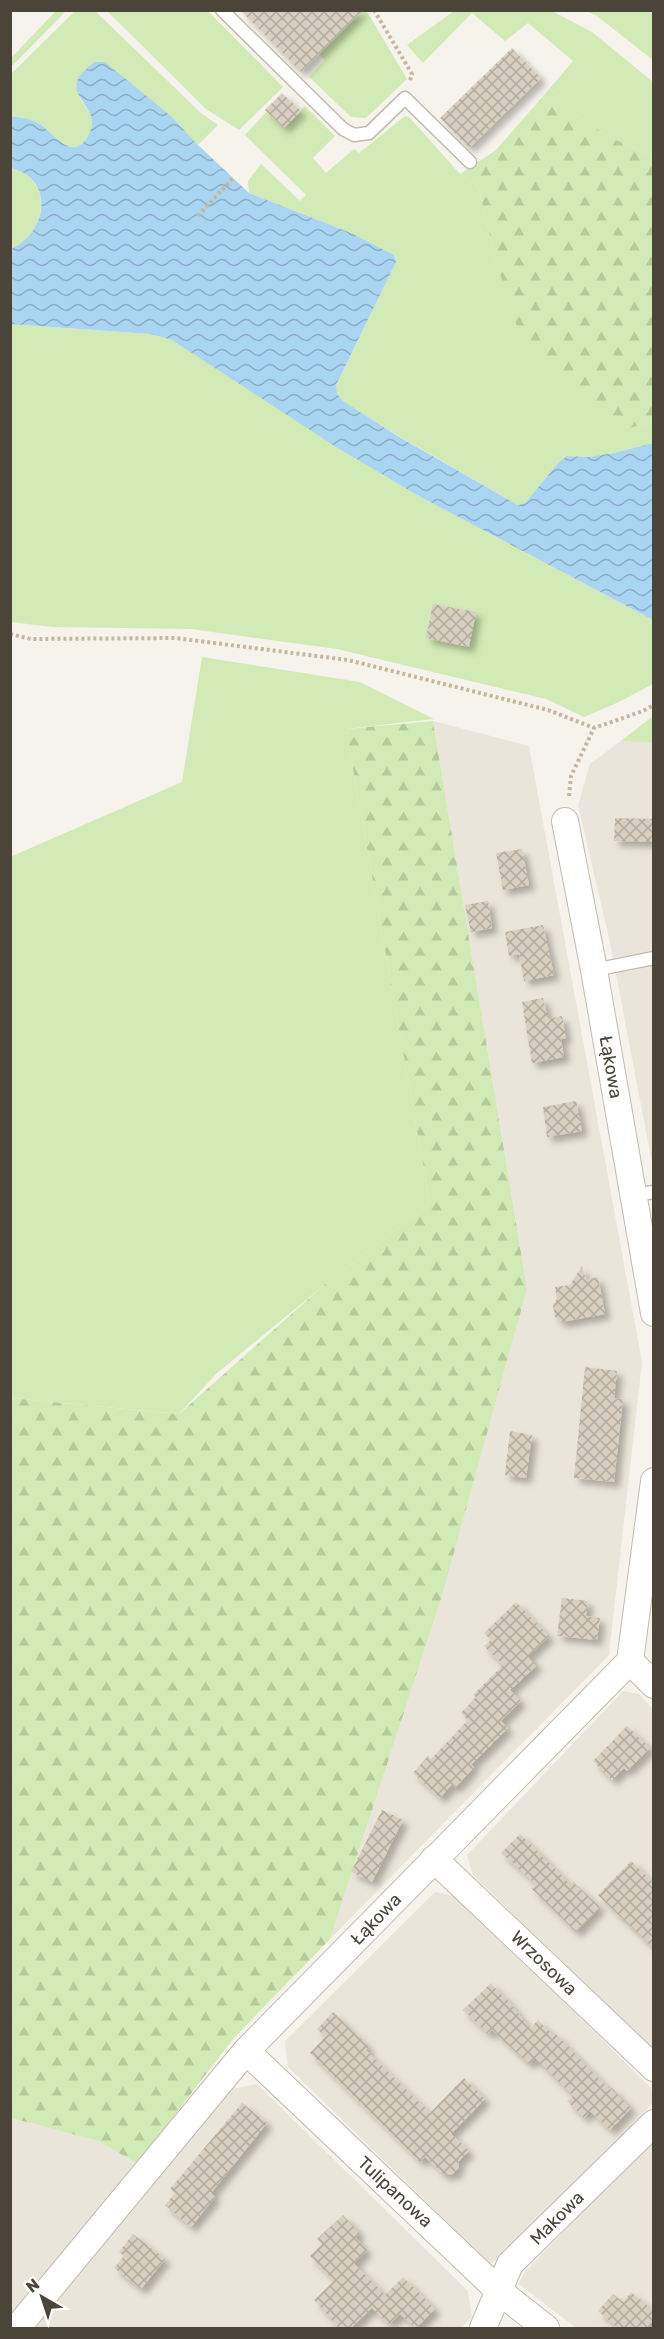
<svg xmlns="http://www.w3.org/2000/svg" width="664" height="2339" viewBox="0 0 664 2339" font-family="Rubik,sans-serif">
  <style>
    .residential { fill: #eae5da }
    .green { fill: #d2eab5 }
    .forest { fill: url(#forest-firs) }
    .water { fill: url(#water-waves) }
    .building { fill: url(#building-cross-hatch); filter: url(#shadow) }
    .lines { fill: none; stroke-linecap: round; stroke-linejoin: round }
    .lane-casing { stroke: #c2bbae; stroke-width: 15 }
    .street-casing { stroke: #c2bbae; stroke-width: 28 }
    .path { stroke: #c4b79f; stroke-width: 4; stroke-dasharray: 3 3; stroke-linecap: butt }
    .lane { stroke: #fff; stroke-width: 12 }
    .street { stroke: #fff; stroke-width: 26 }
    .labels { text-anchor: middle; stroke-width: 6; stroke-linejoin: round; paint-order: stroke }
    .street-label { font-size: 18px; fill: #4b4439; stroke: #fff }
  </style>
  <defs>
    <pattern id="forest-firs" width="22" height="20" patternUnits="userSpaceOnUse" patternTransform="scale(1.5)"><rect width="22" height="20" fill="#d2eab5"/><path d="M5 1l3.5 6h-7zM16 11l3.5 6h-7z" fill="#b6ca9c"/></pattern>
    <pattern id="water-waves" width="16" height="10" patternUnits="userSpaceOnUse" patternTransform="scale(1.5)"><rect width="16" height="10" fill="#a9d4f2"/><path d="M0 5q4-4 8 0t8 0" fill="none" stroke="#8caec5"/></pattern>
    <pattern id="building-cross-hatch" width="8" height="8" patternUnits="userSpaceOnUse" patternTransform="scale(1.5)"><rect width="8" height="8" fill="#d8cfc1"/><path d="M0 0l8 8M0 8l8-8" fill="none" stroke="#b1aa9e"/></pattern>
    <filter id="shadow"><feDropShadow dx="5.5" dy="5.5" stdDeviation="3" flood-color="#0004"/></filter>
  </defs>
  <rect width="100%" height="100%" fill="#f6f3ec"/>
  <!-- residential -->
  <g class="residential">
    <path d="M 433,721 L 529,746 L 642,1362 L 609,1655 L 330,1939 L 442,1596 L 527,1289 Z"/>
    <path d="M 621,741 L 653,743 L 653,1168 L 610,943 L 578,805 L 590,764 Z"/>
    <path d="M 623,1691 L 639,1694 L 653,1709 L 653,2052 L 473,1875 L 467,1855 Z"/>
    <path d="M 435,1892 L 459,1897 L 651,2088 L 653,2094 L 653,2103 L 507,2253 L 490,2264 L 288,2067 L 285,2041 Z"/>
    <path d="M 257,2084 L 468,2291 L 472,2317 L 461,2328 L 32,2328 L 208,2110 L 232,2089 Z"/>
    <path d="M 11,2118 L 99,2141 L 137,2164 L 11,2317 Z"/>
    <path d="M 653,2139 L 653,2328 L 576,2328 L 519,2284 L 524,2273 Z"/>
  </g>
  <!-- green -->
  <g class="green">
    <path d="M 366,10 L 407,79 L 366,118 L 351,117 L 309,77 L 325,60 L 319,54 L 356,17 L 350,11 Z"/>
    <path d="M 56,11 L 66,11 L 11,67 L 11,58 Z"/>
    <path d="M 75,11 L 95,11 L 201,113 L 218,125 L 198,145 L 172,117 L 79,97 C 88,110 97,119 89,134 C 72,167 52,128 33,121 C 27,118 17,117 11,116 L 10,75 Z"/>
    <path d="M 173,11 L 208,11 L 283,87 L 239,130 L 206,109 L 107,11 Z"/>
    <path d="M 454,11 L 552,11 L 592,32 L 653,82 L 653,157 L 610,137 L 580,119 L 550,88 L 573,61 L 528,23 L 505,41 L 472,13 L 423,63 L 407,45 Z"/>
    <path d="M 587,11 L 653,11 L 653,60 L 597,16 Z"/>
    <path d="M 305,106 L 335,136 L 313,158 L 326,173 L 354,149 L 359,153 L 405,116 L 410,118 L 460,174 L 478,186 L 496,261 L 628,428 L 653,423 L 653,443 L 614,453 L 588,457 L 567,456 L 559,462 L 525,503 L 518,505 L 392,432 L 342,401 L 337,394 L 336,385 L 396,262 L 394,255 L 351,233 L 249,193 L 248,181 L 261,164 L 300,201 L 306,195 L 245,135 L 267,111 L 284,128 Z"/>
    <path d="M 11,168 C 54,179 48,232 11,249 Z"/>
    <path d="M 11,324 L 150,334 L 172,340 L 417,495 L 653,620 L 653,684 L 619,702 L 584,717 L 546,699 L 337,649 L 191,629 L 53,627 L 11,622 Z"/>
    <path d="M 202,657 L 360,682 L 434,719 L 346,729 L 430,1204 L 323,1286 L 216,1374 L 179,1414 L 11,1398 L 10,857 L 182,782 Z"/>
    <path d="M 653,716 L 653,743 L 621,741 Z"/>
  </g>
  <!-- forest -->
  <g class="forest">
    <path d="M 550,88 L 580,119 L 610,137 L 653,157 L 653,423 L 629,428 L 552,377 L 521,339 L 496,261 L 478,186 L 460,174 L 496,150 Z"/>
    <path d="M 433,721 L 527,1289 L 442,1596 L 330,1939 L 233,2039 L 137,2164 L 99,2141 L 11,2118 L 10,1398 L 179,1414 L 323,1286 L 430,1204 L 346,729 Z"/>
  </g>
  <!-- water -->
  <path class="water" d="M 95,62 L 105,62 L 172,117 L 198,145 L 249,193 L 351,233 L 394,255 L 396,262 L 336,385 L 337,394 L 343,401 L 396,435 L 518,505 L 525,503 L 559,462 L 567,456 L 588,457 L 614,453 L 653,443 L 653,620 L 417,495 L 333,445 L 172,340 L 150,334 L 11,324 L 11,249 C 48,232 55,179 11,168 L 11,116 C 17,117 27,118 34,121 C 53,129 72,167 89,134 C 105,103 49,94 95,62 Z"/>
  <!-- building -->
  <g class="building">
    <path d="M 240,10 L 363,10 L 301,72 Z"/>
    <path d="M 512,48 L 541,78 L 469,148 L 440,118 Z"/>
    <path d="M 282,93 L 301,111 L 284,128 L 265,110 Z"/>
    <path d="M 433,604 L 476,612 L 469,647 L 426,638 Z"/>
    <path d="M 615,818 L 654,819 L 654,842 L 614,841 Z"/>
    <path d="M 522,849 L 529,885 L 503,890 L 496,853 Z"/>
    <path d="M 488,901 L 492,928 L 471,932 L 465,905 Z"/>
    <path d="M 543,925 L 554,975 L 524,981 L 519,954 L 509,956 L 505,932 Z"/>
    <path d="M 543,998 L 548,1019 L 562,1016 L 566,1038 L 561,1039 L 564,1057 L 532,1063 L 522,1002 Z"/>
    <path d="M 576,1101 L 582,1131 L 547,1137 L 543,1107 Z"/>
    <path d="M 582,1266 L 586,1280 L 598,1277 L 605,1314 L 562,1322 L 555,1317 L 553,1305 L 557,1299 L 555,1287 L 570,1285 Z"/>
    <path d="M 585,1367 L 617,1371 L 614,1398 L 623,1399 L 614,1482 L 574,1478 Z"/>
    <path d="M 510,1431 L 532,1435 L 526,1478 L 505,1475 Z"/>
    <path d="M 562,1598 L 588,1601 L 586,1616 L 600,1618 L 597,1640 L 557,1636 Z"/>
    <path d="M 516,1602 L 549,1636 L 528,1656 L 537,1665 L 510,1690 L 521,1701 L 501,1721 L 508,1728 L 471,1765 L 474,1767 L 455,1788 L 452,1784 L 440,1798 L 413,1773 L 428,1756 L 431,1759 L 468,1720 L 461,1713 L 476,1697 L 473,1695 L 503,1665 L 484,1646 L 491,1640 L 484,1633 Z"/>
    <path d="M 627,1726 L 650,1748 L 627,1771 L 624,1768 L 612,1780 L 593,1761 Z"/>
    <path d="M 382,1810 L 403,1820 L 372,1882 L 351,1872 Z"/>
    <path d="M 520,1834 L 571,1885 L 573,1882 L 600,1907 L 576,1932 L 532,1889 L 536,1884 L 501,1853 Z"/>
    <path d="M 631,1861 L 654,1883 L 654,1949 L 598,1895 Z"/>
    <path d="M 491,1983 L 502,1996 L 504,1995 L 530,2029 L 538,2020 L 554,2036 L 556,2034 L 610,2090 L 612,2088 L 631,2108 L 610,2130 L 590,2111 L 584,2118 L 567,2101 L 573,2096 L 535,2058 L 529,2064 L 492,2030 L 488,2034 L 463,2010 Z"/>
    <path d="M 333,2012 L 369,2047 L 366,2050 L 430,2113 L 464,2078 L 485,2099 L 451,2134 L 469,2151 L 458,2162 L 459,2168 L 453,2174 L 444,2175 L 425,2157 L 420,2162 L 310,2053 L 325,2037 L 317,2029 Z"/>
    <path d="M 242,2103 L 267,2123 L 211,2193 L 215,2197 L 191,2227 L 165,2205 L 175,2193 L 170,2189 Z"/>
    <path d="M 343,2215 L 360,2233 L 355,2237 L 367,2250 L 354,2263 L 385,2295 L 351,2328 L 339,2328 L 314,2300 L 334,2281 L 310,2256 L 322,2244 L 317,2239 Z"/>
    <path d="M 133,2234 L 165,2259 L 141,2289 L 114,2268 L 124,2256 L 119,2252 Z"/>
    <path d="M 403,2277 L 435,2309 L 416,2328 L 400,2314 L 389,2324 L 372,2308 Z"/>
    <path d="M 631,2292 L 654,2311 L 654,2319 L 646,2328 L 618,2328 L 598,2311 L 613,2294 L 623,2302 Z"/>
  </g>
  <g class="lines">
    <defs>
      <g id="lane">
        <path d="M 222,10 L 343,129 L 354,135 L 369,133 L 405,98 L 470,162"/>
        <path d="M 594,970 L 654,958"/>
        <path d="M 633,1195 L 654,1192"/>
      </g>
      <g id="street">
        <path d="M 565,821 L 594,970 L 654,1313"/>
        <path d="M 630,1661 L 654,1685"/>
        <path d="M 434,1859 L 654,2068"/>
        <path d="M 246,2051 L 499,2291 L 546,2328"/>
        <path d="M 17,2328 L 246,2051 L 630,1661 L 654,1481"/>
        <path d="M 483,2328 L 510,2264 L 654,2123"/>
      </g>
    </defs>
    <!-- lane casing -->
    <use href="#lane" class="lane-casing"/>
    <!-- street casing -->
    <use href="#street" class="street-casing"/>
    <!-- path -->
    <g class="path">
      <path d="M 374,10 L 412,74 L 409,83"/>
      <path d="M 198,216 L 233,178"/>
      <path d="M 10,634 L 31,639 L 175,638 L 348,660 L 548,710 L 594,728"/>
      <path d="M 569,796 L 571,776 L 594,728 L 643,711 L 654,705"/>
    </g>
    <!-- lane -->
    <use href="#lane" class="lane"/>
    <!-- street -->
    <use href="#street" class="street"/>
  </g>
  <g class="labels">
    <!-- street labels -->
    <g class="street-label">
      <text transform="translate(611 1067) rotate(80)" y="6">Łąkowa</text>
      <text transform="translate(376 1919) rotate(-46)" y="6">Łąkowa</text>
      <text transform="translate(544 1963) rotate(44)" y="6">Wrzosowa</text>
      <text transform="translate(395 2192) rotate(43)" y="6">Tulipanowa</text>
      <text transform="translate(557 2218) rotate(-45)" y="6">Makowa</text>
    </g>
  </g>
  <!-- border -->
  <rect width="664" height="2339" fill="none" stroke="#4b4439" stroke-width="24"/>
  <!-- north arrow -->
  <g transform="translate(42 2297) rotate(321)" stroke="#ffffff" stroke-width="4.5" paint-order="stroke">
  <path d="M0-4.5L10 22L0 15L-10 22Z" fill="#4b4439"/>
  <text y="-9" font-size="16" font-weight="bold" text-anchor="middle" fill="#4b4439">N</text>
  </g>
</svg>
